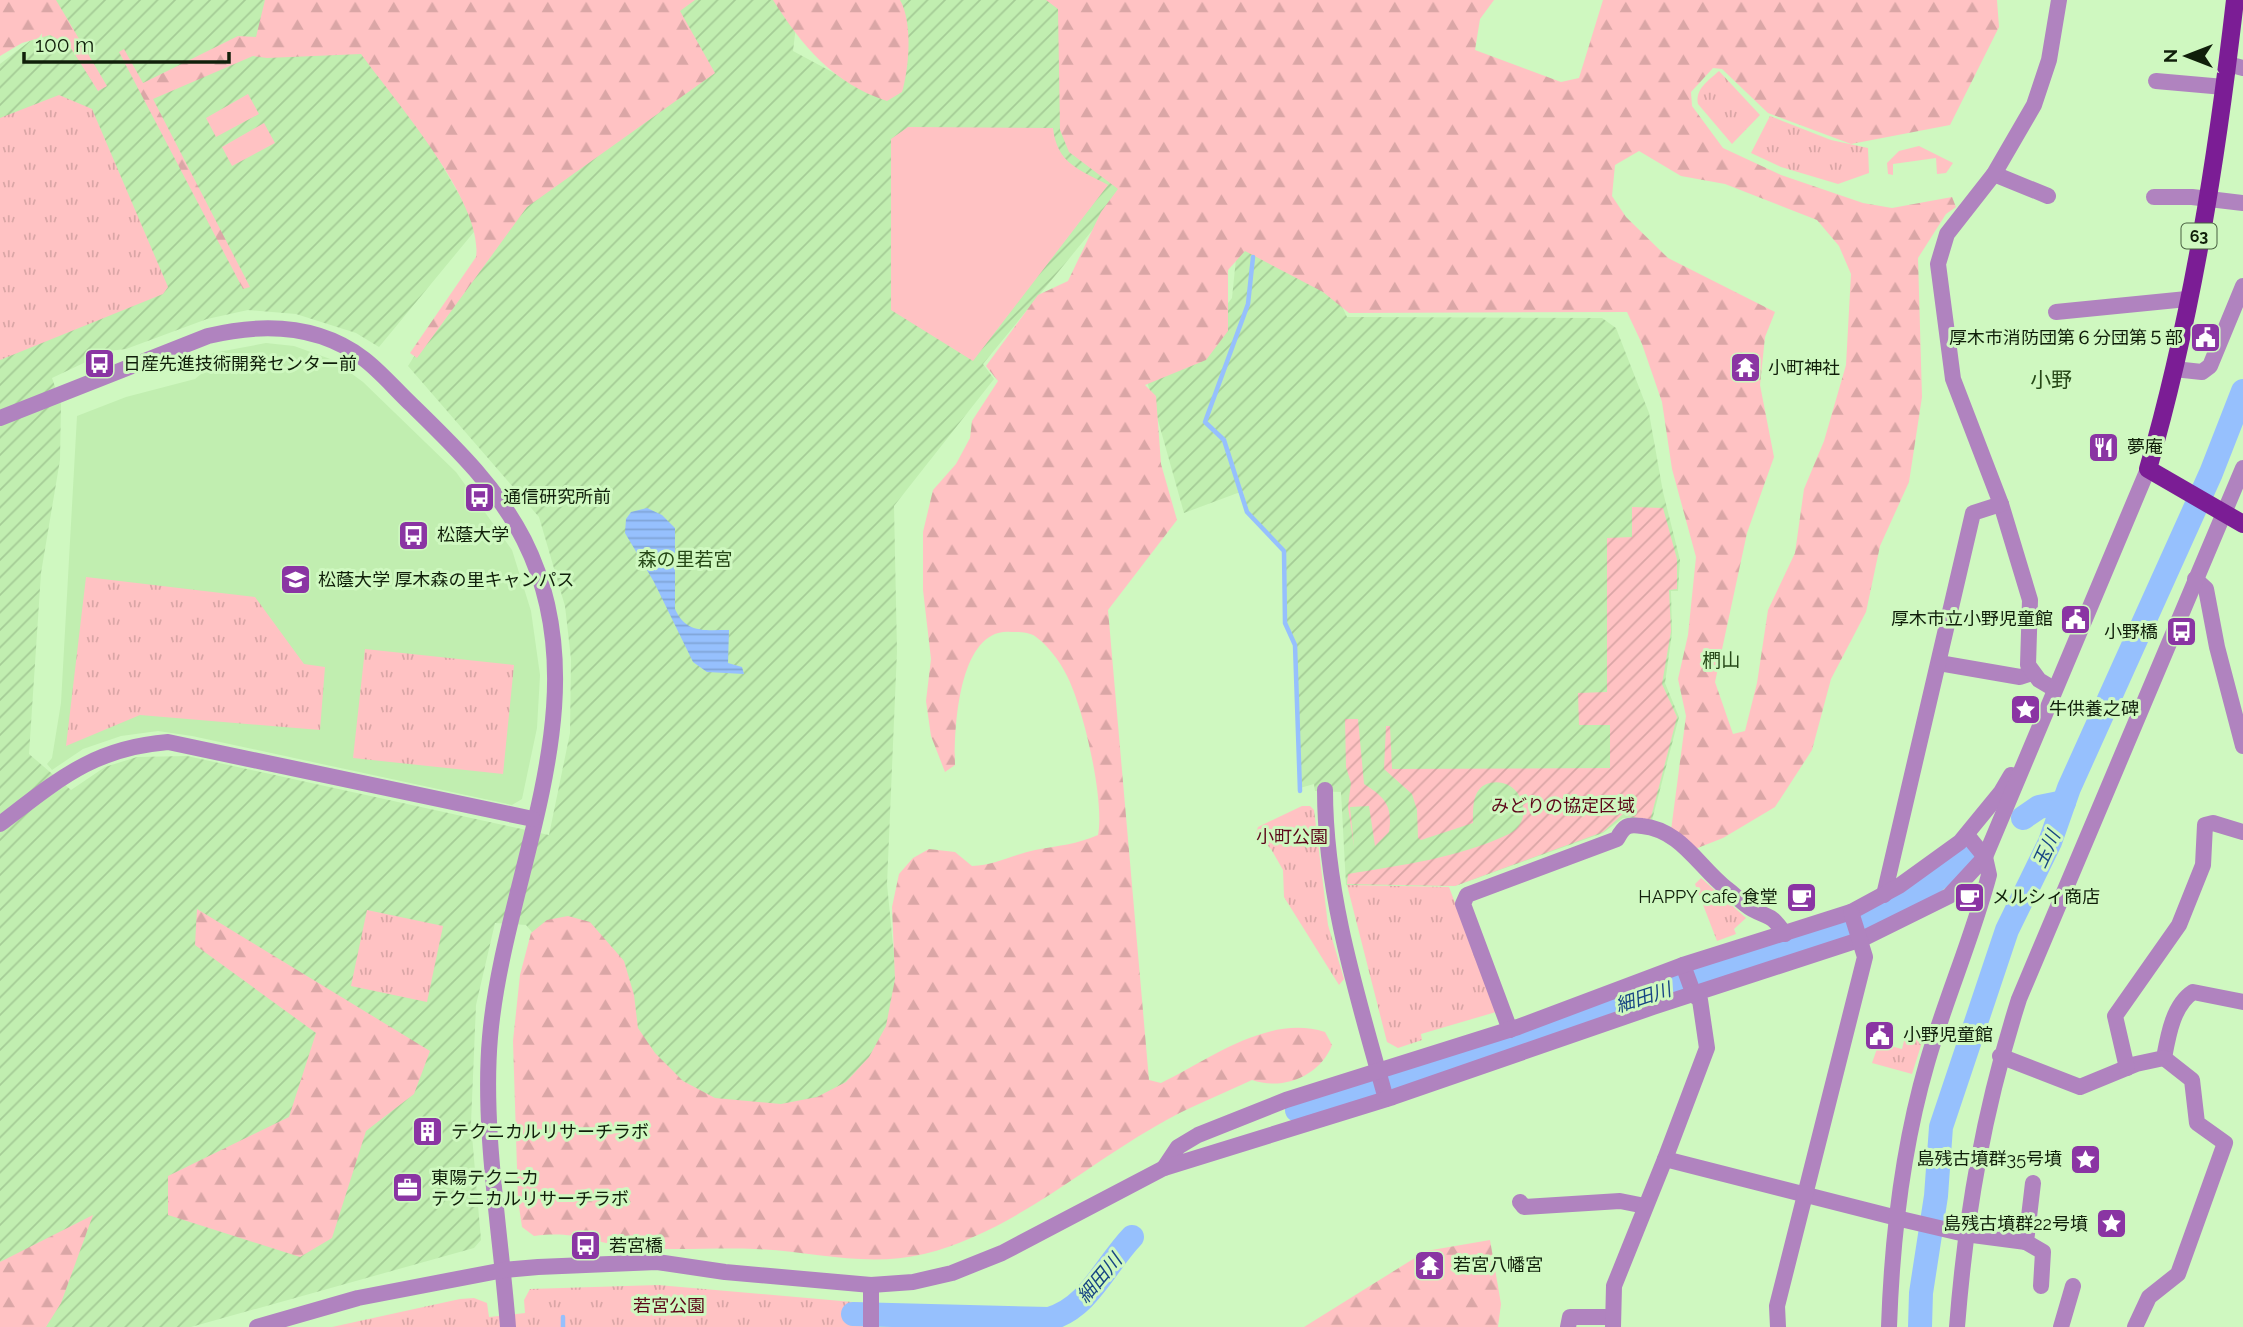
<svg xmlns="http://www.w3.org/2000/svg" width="2243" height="1327" viewBox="0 0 2243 1327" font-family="Raleway,'Noto Sans JP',sans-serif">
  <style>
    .built { fill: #c1eeb0 }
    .industrial { fill: url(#industrial-furrows) }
    .grass { fill: #ffc2c3 }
    .forest { fill: url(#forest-firs); fill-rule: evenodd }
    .park { fill: url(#park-tufts) }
    .garden { fill: url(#garden-furrows) }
    .water { fill: url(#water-rules) }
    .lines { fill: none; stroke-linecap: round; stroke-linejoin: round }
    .stream { stroke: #96c0fd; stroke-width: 4.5 }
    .river { stroke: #96c0fd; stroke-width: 24 }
    .minor { stroke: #b083bf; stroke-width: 16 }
    .major { stroke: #7b1d95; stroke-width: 18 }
    .labels { text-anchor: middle; stroke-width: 6; stroke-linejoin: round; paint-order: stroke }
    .shield { fill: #cff8c0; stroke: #496041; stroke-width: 2 }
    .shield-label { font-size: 16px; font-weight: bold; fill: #101f0a }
    .poi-label { font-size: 18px; fill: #101f0a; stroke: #cff8c0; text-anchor: start }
    .park-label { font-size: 18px; fill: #5c0619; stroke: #cff8c0 }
    .neighbourhood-label { font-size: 19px; fill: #264817; stroke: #cff8c0 }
    .water-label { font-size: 19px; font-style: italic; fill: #174583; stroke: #cff8c0 }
    .quarter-label { font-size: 21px; fill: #264817; stroke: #cff8c0 }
  </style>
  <defs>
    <pattern id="industrial-furrows" width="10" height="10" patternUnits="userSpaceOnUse" patternTransform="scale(1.75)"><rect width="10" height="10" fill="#c1eeb0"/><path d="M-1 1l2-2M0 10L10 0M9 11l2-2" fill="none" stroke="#a5cc96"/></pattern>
    <pattern id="forest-firs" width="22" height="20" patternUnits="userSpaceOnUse" patternTransform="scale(1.75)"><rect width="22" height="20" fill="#ffc2c3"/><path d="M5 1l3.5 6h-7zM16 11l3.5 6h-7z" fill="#daa6a6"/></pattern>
    <pattern id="park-tufts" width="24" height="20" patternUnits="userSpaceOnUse" patternTransform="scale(1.75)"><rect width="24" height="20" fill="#ffc2c3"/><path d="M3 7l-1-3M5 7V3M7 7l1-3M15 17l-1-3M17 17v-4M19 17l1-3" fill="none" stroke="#daa6a6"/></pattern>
    <pattern id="garden-furrows" width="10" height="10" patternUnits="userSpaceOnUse" patternTransform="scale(1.75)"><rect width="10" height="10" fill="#ffc2c3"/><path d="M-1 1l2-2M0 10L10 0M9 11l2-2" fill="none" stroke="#daa6a6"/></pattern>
    <pattern id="water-rules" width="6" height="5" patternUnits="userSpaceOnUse" patternTransform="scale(1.75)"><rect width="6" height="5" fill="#96c0fd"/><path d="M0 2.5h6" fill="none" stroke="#80a5d8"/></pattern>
  </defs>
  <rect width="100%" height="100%" fill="#cff8c0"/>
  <!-- built -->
  <path class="built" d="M 266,343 L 294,346 L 333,360 L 363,382 L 456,472 L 512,550 L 531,611 L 540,675 L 537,728 L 522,799 L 512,805 L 192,736 L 158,731 L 121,736 L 83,749 L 52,770 L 47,764 L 52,758 L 61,703 L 77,416 L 126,397 L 195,379 L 206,370 L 213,353 Z"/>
  <!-- industrial -->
  <path class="industrial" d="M 39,0 L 346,0 L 478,227 L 379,347 L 356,333 L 296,314 L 248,310 L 207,319 L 126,349 L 109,351 L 52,378 L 61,404 L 60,460 L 41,573 L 29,754 L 71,790 L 105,767 L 137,757 L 187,756 L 549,835 L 570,733 L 571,659 L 565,606 L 539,517 L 408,366 L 518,198 L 670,11 L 686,0 L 779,0 L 796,26 L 793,51 L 875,95 L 849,0 L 1074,0 L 1333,287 L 1347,317 L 1602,318 L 1616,328 L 1649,413 L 1663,492 L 1680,560 L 1678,591 L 1671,591 L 1672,633 L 1665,683 L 1679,717 L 1651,824 L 1623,818 L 1603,833 L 1455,886 L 1346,885 L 1341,792 L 1315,791 L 1314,784 L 1300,788 L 1296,645 L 1286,623 L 1285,550 L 1248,512 L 1243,491 L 1184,513 L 1145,374 L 1197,343 L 1232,298 L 1237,249 L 1117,200 L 983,364 L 994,379 L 894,506 L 897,651 L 887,884 L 900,1017 L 872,1084 L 778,1124 L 684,1114 L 526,925 L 495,923 L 476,1005 L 471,1124 L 481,1240 L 474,1248 L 191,1327 L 0,1327 L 0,64 L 52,24 Z"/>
  <!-- grass -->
  <g class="grass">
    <path d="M 248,94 L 259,114 L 216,137 L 206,118 Z"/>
    <path d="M 264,123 L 275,143 L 232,166 L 222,147 Z"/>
    <path d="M 908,127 L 1053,128 C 1057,164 1079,169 1108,185 L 973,361 L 891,310 L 891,139 Z"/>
    <path d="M 1919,146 L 1953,163 L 1946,173 L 1937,174 L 1936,158 L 1893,164 L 1893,175 L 1888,174 L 1887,163 L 1899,151 Z"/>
  </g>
  <!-- forest -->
  <g class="forest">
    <path d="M 0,0 L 56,0 L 107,86 L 98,91 L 69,45 L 50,35 L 22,43 L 0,56 Z"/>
    <path d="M 265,0 L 695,0 L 680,11 L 715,73 L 527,207 L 417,358 L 410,353 L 476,257 C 484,202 394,100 361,54 L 267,58 L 253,56 L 153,99 L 250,287 L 243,289 L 119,52 L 124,49 L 143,83 L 238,36 L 256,37 Z"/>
    <path d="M 773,0 L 900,0 C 913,23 909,68 902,92 L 887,101 C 834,84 802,46 773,0 Z"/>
    <path d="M 1046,0 L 1494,0 L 1480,19 L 1475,50 L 1561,82 L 1579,78 L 1603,0 L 1997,0 L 1999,27 L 1950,125 L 1851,144 L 1768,113 L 1722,69 L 1713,68 L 1691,92 L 1692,106 L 1723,148 L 1781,175 L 1863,203 L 1892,208 L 1952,197 L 1956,207 L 1946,214 L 1918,258 L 1922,397 L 1909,482 L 1880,546 L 1866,612 L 1831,679 L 1812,750 L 1775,807 L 1723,838 L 1695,849 L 1670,838 L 1686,716 L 1678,679 L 1688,635 L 1696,557 L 1672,469 L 1662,402 L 1642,344 L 1627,312 L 1349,313 L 1323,292 L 1245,251 L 1228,270 L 1228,331 L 1206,360 L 1145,385 L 1156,396 L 1161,464 L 1177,520 L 1108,610 L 1149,1080 L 1161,1083 C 1210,1059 1268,1014 1325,1032 L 1332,1045 C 1320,1076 1283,1091 1252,1080 C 1220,1095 1186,1108 1156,1126 C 1079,1170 1012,1232 924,1254 C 865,1268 813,1251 755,1249 C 712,1247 665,1252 622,1246 C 586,1240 573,1231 534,1236 L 522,1227 L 518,1200 L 513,1041 L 520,975 L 531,933 L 547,920 L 568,916 L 590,922 L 624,961 L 634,995 L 638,1028 L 655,1053 L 683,1081 L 715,1098 L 781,1104 L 817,1097 L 846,1082 L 869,1057 L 886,1026 L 895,979 L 892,907 L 899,874 L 913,858 L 929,849 L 955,852 L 972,866 C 995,865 1012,855 1035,850 C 1057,846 1078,844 1098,835 C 1105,801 1083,705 1066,674 C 1059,660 1048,646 1036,637 C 1030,632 1018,632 1011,632 C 958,627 954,730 955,765 L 945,772 L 931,736 L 926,701 L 931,659 L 923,590 L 923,532 L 933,490 L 956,464 L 970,438 L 972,421 L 998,381 L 986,366 L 1038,295 L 1068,281 L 1101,212 L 1118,189 L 1069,152 L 1060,130 L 1058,9 ZM 1639,151 L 1681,176 L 1725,184 L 1817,220 L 1839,246 L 1851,274 L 1846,365 L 1824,441 L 1804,489 L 1795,553 L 1768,610 L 1757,683 L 1745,731 L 1733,734 L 1715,682 L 1747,533 L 1774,457 L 1760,385 L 1765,337 L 1775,312 L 1668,258 L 1626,217 L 1612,196 L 1615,165 Z"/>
    <path d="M 197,909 L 430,1051 L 414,1094 L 366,1131 L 332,1238 L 300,1257 L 168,1215 L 168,1176 L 289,1117 L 316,1033 L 195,945 Z"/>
    <path d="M 93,1215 L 61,1303 L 46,1327 L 0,1327 L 0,1262 Z"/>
    <path d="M 1490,1240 L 1501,1304 L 1498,1327 L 1304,1327 L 1426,1251 Z"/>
  </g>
  <!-- park -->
  <g class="park">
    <path d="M 1719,71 L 1760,115 L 1732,144 L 1698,104 C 1695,89 1708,81 1719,71 Z"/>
    <path d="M 59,95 L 92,109 L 168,287 L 163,294 L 0,360 L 0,118 Z"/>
    <path d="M 1770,116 L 1831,140 L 1868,148 L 1869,173 L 1838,184 L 1781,167 L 1751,153 Z"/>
    <path d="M 86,577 L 255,597 L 304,664 L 325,667 L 320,730 L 140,715 L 66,746 Z"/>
    <path d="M 365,649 L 514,665 L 503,774 L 353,758 Z"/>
    <path d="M 1302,806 L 1310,806 L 1314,810 L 1328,925 L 1344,979 L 1339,985 L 1284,897 L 1283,870 L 1271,849 L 1256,833 L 1258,827 Z"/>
    <path d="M 1701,878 L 1746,918 L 1734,929 L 1736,934 L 1717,941 L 1695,884 Z"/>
    <path d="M 1347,885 L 1449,887 L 1496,1012 L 1421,1034 L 1422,1040 L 1398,1048 L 1387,1042 Z"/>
    <path d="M 367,910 L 443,926 L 427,1002 L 351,986 Z"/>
    <path d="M 1907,1029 L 1925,1033 L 1912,1074 L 1872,1063 L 1879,1043 L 1902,1049 Z"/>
    <path d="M 658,1285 L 864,1303 L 864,1327 L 332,1327 L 460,1299 L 474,1298 L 487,1303 L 489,1317 L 525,1313 L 524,1300 L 530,1289 Z"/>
  </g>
  <!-- garden -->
  <g class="garden">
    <path d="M 1632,507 L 1663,508 L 1677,559 L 1677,589 L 1669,590 L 1671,631 L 1662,684 L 1677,717 L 1650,821 L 1623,814 L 1603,832 L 1455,886 L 1347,884 L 1348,874 C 1402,865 1459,858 1509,834 C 1537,820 1521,776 1490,783 C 1472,787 1473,808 1473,823 L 1421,840 L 1418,838 L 1417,810 L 1412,794 L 1384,769 L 1386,726 L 1390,726 L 1392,769 L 1610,768 L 1610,725 L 1579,725 L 1578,693 L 1607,692 L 1607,538 L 1632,537 Z"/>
    <path d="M 1345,719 L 1358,719 L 1364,784 C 1385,797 1393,806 1389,832 L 1375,846 L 1369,806 L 1350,807 L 1354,847 L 1348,807 L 1351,783 L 1346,767 Z"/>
  </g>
  <!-- water -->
  <path class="water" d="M 647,508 L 662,515 L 675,528 L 675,609 C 686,634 705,630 729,630 L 728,663 L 742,667 L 744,674 L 707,672 L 693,662 L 654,582 L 625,533 L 626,519 L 631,512 Z"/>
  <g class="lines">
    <!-- stream -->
    <g class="stream">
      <path d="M 1253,257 L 1248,304 L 1205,422 L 1224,440 L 1247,512 L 1284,551 L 1285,623 L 1295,645 L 1300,791"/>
      <path d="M 563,1317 L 563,1327"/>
      <path d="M 1049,1327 L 1069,1312"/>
    </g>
    <!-- river -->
    <g class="river">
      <path d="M 2023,818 L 2039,807 L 2064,802"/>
      <path d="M 1297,1110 L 1395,1081 L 1848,929 L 1923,890 L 1973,852"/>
      <path d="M 853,1314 L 1049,1319 C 1089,1308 1105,1265 1132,1237"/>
      <path d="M 1920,1327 L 1921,1293 L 1936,1196 L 1941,1127 L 2007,930 L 2050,842 L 2069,788 L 2211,473 L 2243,391"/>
    </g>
    <!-- minor -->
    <g class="minor">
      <path d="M 2228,64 L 2243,68"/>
      <path d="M 2156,81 L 2224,87"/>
      <path d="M 1994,174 L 2048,196"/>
      <path d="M 2154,197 L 2192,197 L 2243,203"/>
      <path d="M 2056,312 L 2187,299"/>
      <path d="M 2174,369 L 2202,372 L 2210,366 L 2243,286"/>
      <path d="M 0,418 L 208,336 C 262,323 318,324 364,359 C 381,372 396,390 412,405 C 454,446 497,487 524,540 C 605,700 504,874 490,1037 C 482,1129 501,1235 508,1327"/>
      <path d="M 2195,579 L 2206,589 L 2217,647 L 2243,746"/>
      <path d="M 1939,663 L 2020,677 L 2032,673"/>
      <path d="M 2054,689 L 2039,680 L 2028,665 L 2030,600 L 2001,504 L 1953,379 L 1938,264 L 1947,234 L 1994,174 L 2034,105 L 2049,60 L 2059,0"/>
      <path d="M 1325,790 C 1325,895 1358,998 1386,1099"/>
      <path d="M 0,824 C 58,780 93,748 168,742 L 533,819"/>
      <path d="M 1884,895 L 1973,513 L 2001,504"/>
      <path d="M 1683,965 L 1694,995 L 1700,1000 L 1707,1048 L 1665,1159 L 1905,1220 L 1965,1234 L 2026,1242"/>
      <path d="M 1510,1030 L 1463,904 L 1467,895 L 1617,839 C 1624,826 1627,824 1642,826 C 1681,830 1698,866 1727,889 C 1735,895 1743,904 1752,909 C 1772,920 1769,912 1785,934"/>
      <path d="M 2000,1056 L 2080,1087 L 2136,1064 L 2164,1058 C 2168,1036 2173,1005 2193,992 L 2243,1002"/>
      <path d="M 2127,1068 L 2115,1016 L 2179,925 L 2203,865 L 2205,825 L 2213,823 L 2243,832"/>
      <path d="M 1164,1168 L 1178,1147 L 1198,1135 L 1286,1100 L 1518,1027 L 1683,965 L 1851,912 L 1899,886 L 1960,842 L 2001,792 L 2011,775"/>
      <path d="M 2033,1183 L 2026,1242 L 2043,1252 L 2041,1286"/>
      <path d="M 1520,1202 L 1524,1207 L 1620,1201 L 1645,1206"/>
      <path d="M 871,1285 L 871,1327"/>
      <path d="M 257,1327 L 358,1298 L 504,1270 L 538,1267 L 657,1262 L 725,1272 L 871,1285 L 913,1282 L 952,1273 L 1002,1253 L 1164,1168 L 1393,1097 L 1653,1007 L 1862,939 L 1949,896 L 1985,857 L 2148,469"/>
      <path d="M 1568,1327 L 1570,1317 L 1613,1317"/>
      <path d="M 1613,1327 L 1614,1286 L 1665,1159"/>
      <path d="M 1778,1327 L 1777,1306 L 1865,957 L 1851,912"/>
      <path d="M 1889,1327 C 1892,1238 1902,1149 1927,1063 C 1945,1000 1972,939 1989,875 L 1985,857 L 1967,835"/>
      <path d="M 1957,1327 C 1966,1212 1984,1109 2019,999 L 2243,468"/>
      <path d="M 2061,1327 L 2073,1286"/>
      <path d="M 2135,1327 L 2149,1297 L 2178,1274 L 2225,1143 L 2197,1123 L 2192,1080 L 2164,1058"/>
    </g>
    <!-- major -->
    <path class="major" d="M 2235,0 C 2217,157 2192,317 2148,469 L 2243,524"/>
  </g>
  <!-- icons -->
  <defs>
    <symbol id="civic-square" viewBox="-11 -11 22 22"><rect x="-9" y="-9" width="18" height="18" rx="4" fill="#8a35a3" stroke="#cff8c0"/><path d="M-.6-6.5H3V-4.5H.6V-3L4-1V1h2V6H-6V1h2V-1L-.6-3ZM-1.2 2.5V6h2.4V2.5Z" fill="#fff"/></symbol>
    <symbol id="bus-square" viewBox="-11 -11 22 22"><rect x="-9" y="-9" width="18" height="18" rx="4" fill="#8a35a3" stroke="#cff8c0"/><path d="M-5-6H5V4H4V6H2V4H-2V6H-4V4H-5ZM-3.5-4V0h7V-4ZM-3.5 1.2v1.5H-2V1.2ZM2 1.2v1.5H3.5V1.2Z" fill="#fff"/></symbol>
    <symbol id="temple-square" viewBox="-11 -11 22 22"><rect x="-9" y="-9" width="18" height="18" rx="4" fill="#8a35a3" stroke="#cff8c0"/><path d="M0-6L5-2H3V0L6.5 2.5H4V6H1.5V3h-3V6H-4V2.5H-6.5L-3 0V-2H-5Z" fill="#fff"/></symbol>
    <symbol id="restaurant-square" viewBox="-11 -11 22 22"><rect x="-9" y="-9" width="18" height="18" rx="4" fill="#8a35a3" stroke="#cff8c0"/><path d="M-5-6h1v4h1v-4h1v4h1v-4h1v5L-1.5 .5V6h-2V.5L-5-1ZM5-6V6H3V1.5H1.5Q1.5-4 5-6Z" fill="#fff"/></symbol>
    <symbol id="university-square" viewBox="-11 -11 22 22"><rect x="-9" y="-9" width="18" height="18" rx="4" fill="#8a35a3" stroke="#cff8c0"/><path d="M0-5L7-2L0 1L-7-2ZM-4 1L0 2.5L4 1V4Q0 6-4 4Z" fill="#fff"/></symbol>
    <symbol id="sight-square" viewBox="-11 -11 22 22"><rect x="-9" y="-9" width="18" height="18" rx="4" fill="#8a35a3" stroke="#cff8c0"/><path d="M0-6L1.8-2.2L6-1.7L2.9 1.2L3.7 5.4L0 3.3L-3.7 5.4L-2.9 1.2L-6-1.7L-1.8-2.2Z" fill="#fff"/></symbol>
    <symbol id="cafe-square" viewBox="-11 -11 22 22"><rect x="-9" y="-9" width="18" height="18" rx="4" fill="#8a35a3" stroke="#cff8c0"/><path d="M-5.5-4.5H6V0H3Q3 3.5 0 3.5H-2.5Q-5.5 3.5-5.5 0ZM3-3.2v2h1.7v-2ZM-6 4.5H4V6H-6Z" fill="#fff"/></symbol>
    <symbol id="building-square" viewBox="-11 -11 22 22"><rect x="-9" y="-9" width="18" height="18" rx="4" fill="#8a35a3" stroke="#cff8c0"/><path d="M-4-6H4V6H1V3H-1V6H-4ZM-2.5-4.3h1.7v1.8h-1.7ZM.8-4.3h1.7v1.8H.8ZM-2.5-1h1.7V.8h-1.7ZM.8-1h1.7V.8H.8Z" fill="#fff"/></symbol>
    <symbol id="office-square" viewBox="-11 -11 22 22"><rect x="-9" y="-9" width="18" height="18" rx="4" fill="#8a35a3" stroke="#cff8c0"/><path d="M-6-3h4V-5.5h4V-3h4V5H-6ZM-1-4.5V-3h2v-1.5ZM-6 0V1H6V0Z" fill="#fff"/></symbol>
  </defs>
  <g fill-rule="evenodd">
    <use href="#civic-square" x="2188" y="320" width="35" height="35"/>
    <use href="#bus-square" x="82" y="346" width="35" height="35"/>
    <use href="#temple-square" x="1728" y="350" width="35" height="35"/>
    <use href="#restaurant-square" x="2086" y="430" width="35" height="35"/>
    <use href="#bus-square" x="462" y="480" width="35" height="35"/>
    <use href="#bus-square" x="396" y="518" width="35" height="35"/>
    <use href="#university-square" x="278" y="562" width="35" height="35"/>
    <use href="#civic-square" x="2058" y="602" width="35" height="35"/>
    <use href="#bus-square" x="2164" y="614" width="35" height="35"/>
    <use href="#sight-square" x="2008" y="692" width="35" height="35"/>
    <use href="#cafe-square" x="1784" y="880" width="35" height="35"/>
    <use href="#cafe-square" x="1952" y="880" width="35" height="35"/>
    <use href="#civic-square" x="1862" y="1018" width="35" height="35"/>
    <use href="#building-square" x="410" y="1114" width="35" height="35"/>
    <use href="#sight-square" x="2068" y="1142" width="35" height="35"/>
    <use href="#office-square" x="390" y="1170" width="35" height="35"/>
    <use href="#sight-square" x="2094" y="1206" width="35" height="35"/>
    <use href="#bus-square" x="568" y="1228" width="35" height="35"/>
    <use href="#temple-square" x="1412" y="1248" width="35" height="35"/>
  </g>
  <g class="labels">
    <!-- shield labels -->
    <rect class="shield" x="2181.5" y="223.5" width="35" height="25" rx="5"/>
    <g class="shield-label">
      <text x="2199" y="242">63</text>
    </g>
    <!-- poi labels -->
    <g class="poi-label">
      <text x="2183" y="344" text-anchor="end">厚木市消防団第６分団第５部</text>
      <text x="123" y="370">日産先進技術開発センター前</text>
      <text x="1768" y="374">小町神社</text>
      <text x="2127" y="453">夢庵</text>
      <text x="503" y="503">通信研究所前</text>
      <text x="437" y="541">松蔭大学</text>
      <text x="318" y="586">松蔭大学 厚木森の里キャンパス</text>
      <text x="2053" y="625" text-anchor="end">厚木市立小野児童館</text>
      <text x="2158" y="638" text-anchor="end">小野橋</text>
      <text x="2049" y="715">牛供養之碑</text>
      <text x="1778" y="903" text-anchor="end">HAPPY cafe 食堂</text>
      <text x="1992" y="903">メルシィ商店</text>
      <text x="1903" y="1041">小野児童館</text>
      <text x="451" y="1138">テクニカルリサーチラボ</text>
      <text x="2062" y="1165" text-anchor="end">島残古墳群35号墳</text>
      <text x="431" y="1184">東陽テクニカ<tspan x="431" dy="21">テクニカルリサーチラボ</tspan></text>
      <text x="2088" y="1230" text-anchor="end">島残古墳群22号墳</text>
      <text x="609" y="1252">若宮橋</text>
      <text x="1453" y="1271">若宮八幡宮</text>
    </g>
    <!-- park labels -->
    <g class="park-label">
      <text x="1563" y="812">みどりの協定区域</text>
      <text x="1292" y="843">小町公園</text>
      <text x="669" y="1312">若宮公園</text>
    </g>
    <!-- neighbourhood labels -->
    <g class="neighbourhood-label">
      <text x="685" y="566">森の里若宮</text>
      <text x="1721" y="667">椚山</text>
    </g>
    <!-- water labels -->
    <g class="water-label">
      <text transform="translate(2046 849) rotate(-65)" y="7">玉川</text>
      <text transform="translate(1643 997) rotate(-18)" y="7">細田川</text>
      <text transform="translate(1099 1278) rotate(-50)" y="7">細田川</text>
    </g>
    <!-- quarter labels -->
    <g class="quarter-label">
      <text x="2051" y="387">小野</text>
    </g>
  </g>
  <!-- north arrow -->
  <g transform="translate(2187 56) rotate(270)" stroke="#cff8c0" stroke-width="5" paint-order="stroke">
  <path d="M0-5L12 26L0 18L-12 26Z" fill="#101f0a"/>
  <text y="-10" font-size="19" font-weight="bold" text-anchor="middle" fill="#101f0a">N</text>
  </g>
  <!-- scale -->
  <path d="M24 52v10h205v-10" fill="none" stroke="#101f0a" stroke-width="3.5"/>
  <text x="35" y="52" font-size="21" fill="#101f0a" stroke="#cff8c0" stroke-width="5" paint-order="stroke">100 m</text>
</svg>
